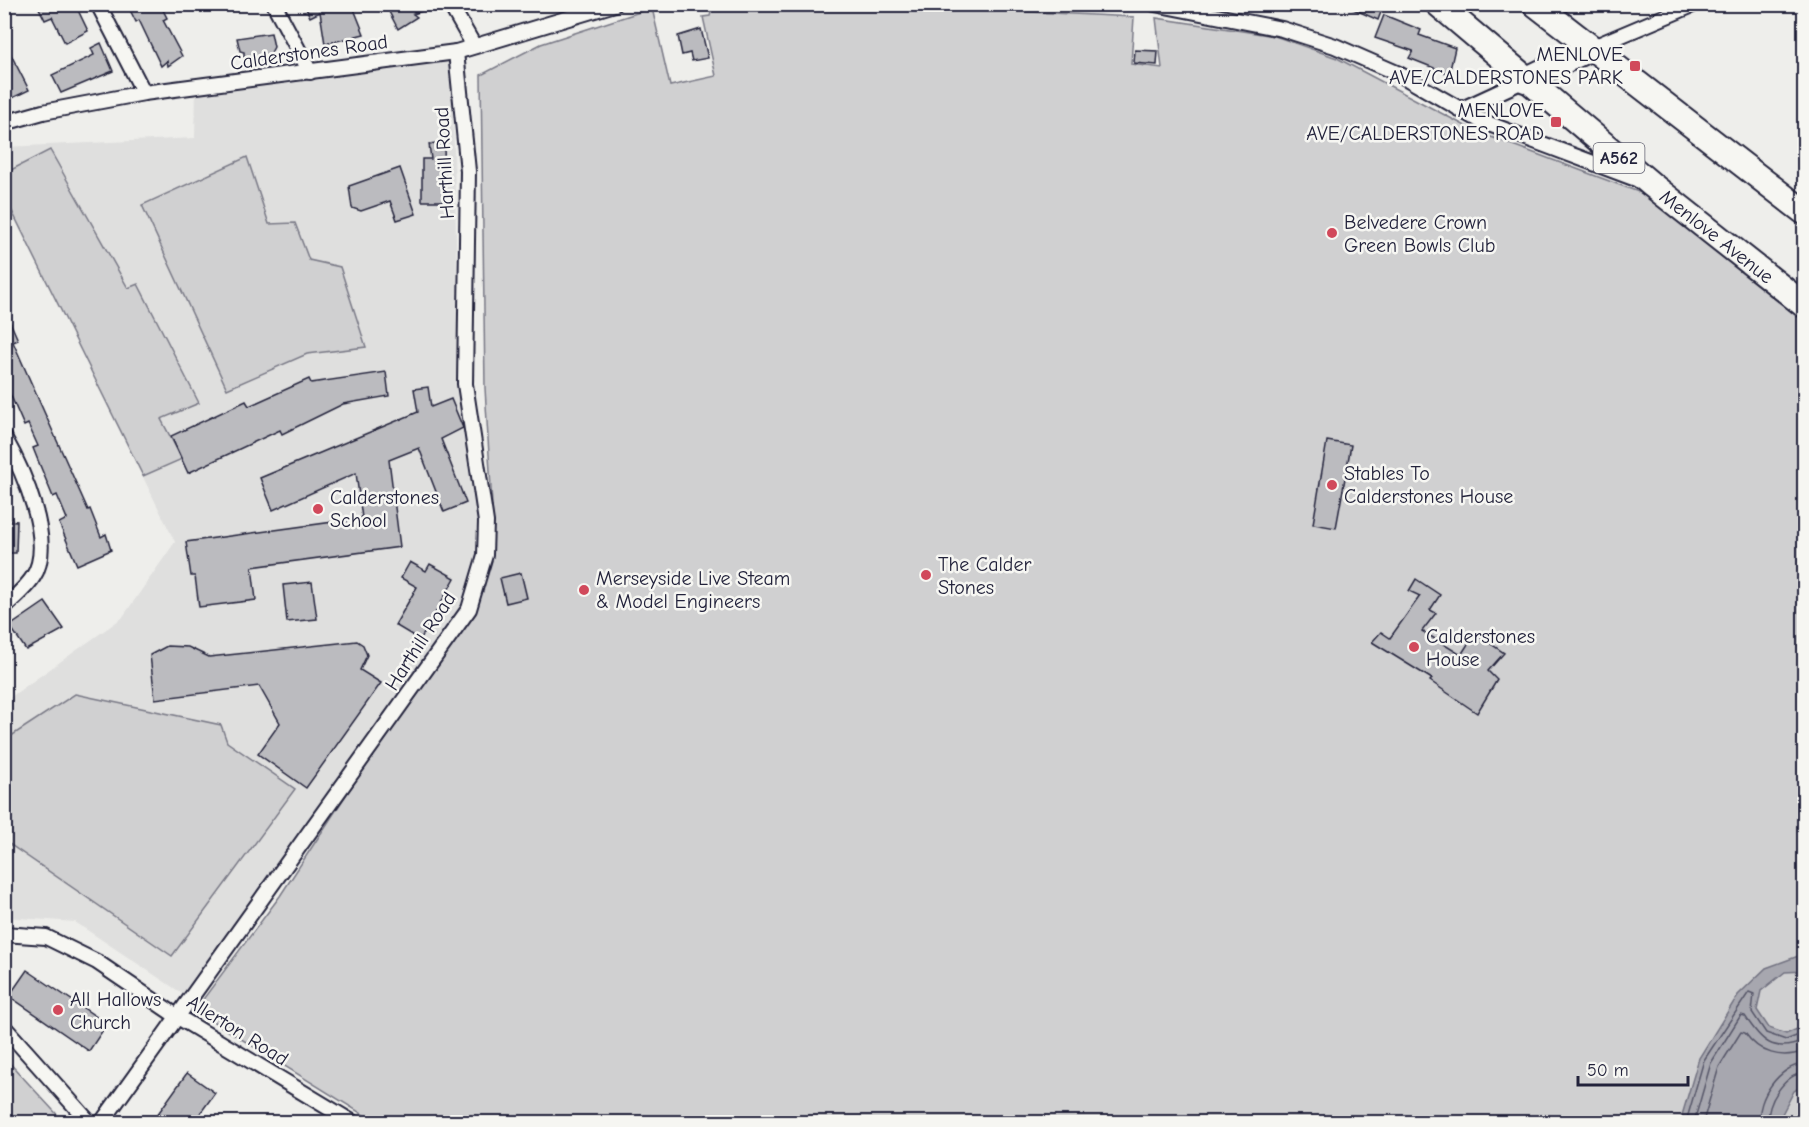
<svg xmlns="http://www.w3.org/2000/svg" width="1809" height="1127" viewBox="0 0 1809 1127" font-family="'Comic Neue',sans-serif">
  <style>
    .built { fill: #dfdfde }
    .green { fill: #d0d0d1; stroke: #797986; stroke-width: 1.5 }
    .water { fill: #a7a7af; stroke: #727281; stroke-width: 1.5 }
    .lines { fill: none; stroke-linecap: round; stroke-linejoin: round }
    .shore { stroke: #575769; stroke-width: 1.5 }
    .building { fill: #bbbbbf; stroke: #22223b; stroke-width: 1.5 }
    .street-casing { stroke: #22223b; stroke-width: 18 }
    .highway-casing { stroke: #22223b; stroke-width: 28 }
    .street { stroke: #f6f6f2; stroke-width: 14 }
    .highway { stroke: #f6f6f2; stroke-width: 24 }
    .poi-dot { fill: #d1495b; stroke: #f6f6f2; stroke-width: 2 }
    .labels { text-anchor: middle; stroke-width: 5; stroke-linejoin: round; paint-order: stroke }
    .shield { fill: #f6f6f2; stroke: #626272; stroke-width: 1.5 }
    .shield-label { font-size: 18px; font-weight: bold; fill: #22223b }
    .street-label { font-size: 20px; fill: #22223b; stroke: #f6f6f2 }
    .poi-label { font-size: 20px; fill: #22223b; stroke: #f6f6f2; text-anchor: start }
  </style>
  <rect width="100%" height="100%" fill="#eeeeeb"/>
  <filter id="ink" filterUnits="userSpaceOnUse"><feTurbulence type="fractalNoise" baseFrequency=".0167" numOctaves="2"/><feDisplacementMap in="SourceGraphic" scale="12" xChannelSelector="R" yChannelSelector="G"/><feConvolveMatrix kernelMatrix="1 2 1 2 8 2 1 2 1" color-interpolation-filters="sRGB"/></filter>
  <g filter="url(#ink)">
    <!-- built -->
    <path class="built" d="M 452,57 L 459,378 L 482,552 L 465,602 L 183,994 L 75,922 L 5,917 L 5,701 L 122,618 L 175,542 L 5,197 L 5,147 L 195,138 L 196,86 Z"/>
    <!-- green -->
    <g class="green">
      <path d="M 713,5 L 1010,11 L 1134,17 L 1131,64 L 1162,68 L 1156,18 L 1275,36 L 1337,58 L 1475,131 L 1652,197 L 1804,321 L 1804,1122 L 375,1122 L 209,1019 L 201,1002 L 280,896 L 365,766 L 474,615 L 492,545 L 493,521 L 485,388 L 481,75 L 541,44 L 652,8 L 670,86 L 716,76 L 703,17 L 710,16 Z"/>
      <path d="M 50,150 L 128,288 L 138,284 L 199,403 L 161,419 L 182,459 L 143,476 L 5,197 L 5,173 Z"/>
      <path d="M 247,157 L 269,224 L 295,223 L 309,260 L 340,267 L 366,347 L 307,354 L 227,389 L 142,205 Z"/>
      <path d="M 75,694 L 221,725 L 227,742 L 295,789 L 172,956 L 5,841 L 5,740 Z"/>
      <path d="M 4,1057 L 64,1122 L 5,1122 Z"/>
    </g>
    <!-- water -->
    <path class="water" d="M 1801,955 L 1804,956 L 1804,971 L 1785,972 L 1761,991 L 1757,1010 L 1769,1028 L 1786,1034 L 1804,1026 L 1804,1085 L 1794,1091 L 1781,1116 L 1783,1122 L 1680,1122 L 1699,1058 L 1738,995 L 1766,968 Z"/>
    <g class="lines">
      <!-- shore -->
      <g class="shore">
        <path d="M 1686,1122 L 1704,1060 L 1749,992 L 1754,994 L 1752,1012 L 1766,1033 L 1786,1040 L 1804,1033"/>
        <path d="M 1694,1122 L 1711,1063 L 1741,1015 L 1745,1016 C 1761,1041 1773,1054 1804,1041"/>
        <path d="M 1703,1122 L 1719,1067 L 1741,1032 L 1745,1033 C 1759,1053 1781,1060 1804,1051"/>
        <path d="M 1760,1122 C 1756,1099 1780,1065 1804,1064"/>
        <path d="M 1769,1122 C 1765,1104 1785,1074 1804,1073"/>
      </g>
    </g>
    <!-- building -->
    <g class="building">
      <path d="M 37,4 L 75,4 L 88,31 L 65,43 L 52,17 L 45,20 Z"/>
      <path d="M 127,4 L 160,4 L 167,18 L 163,20 L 182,56 L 168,66 L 167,61 L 161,66 L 139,20 L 136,22 Z"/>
      <path d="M 304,4 L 352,4 L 364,34 L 325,44 L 320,12 L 310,17 Z"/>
      <path d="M 385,4 L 435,4 L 435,7 L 413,14 L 417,17 L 398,29 Z"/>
      <path d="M 1342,4 L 1384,4 L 1378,20 Z"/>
      <path d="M 1384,15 L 1421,30 L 1419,35 L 1455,48 L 1449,74 L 1409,58 L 1413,51 L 1375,38 Z"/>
      <path d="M 701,29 L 708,58 L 692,61 L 690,53 L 682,55 L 678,36 Z"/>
      <path d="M 271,33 L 274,47 L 267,60 L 244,60 L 244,52 L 240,51 L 237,38 Z"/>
      <path d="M 4,41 L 29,90 L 4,102 Z"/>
      <path d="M 101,43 L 113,71 L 61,93 L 52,75 L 94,55 L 91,48 Z"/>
      <path d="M 1135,50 L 1158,51 L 1157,65 L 1134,63 Z"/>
      <path d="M 444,142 L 445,201 L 422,201 L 422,159 L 431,159 L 429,144 Z"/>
      <path d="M 400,168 L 416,214 L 397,220 L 390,201 L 361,211 L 352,208 L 349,186 Z"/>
      <path d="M 4,308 L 18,340 L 13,342 L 41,405 L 88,510 L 90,509 L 101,537 L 106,534 L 111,550 L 77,565 L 59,523 L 67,519 L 57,495 L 53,497 L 37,458 L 33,448 L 38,446 L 28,424 L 24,426 L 4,380 Z"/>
      <path d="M 386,372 L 389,396 L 343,404 L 282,434 L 280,430 L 188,473 L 171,436 L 246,401 L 249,406 L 309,379 L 311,383 Z"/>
      <path d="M 428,387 L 431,407 L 451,399 L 463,428 L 441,439 L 466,503 L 444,512 L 419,448 L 389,460 L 400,547 L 252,567 L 256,600 L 199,607 L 195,576 L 191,576 L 186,542 L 362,518 L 356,473 L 273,510 L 260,478 L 418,412 L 414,389 Z"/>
      <path d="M 1327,441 L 1351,445 L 1336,528 L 1313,524 Z"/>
      <path d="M 4,520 L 17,521 L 16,553 L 4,553 Z"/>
      <path d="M 410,562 L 426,571 L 430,564 L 455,578 L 420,640 L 395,625 L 417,587 L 401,578 Z"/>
      <path d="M 521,573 L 527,598 L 506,603 L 500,578 Z"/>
      <path d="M 1416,579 L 1440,595 L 1430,610 L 1436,613 L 1422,631 L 1461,655 L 1475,633 L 1504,653 L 1488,671 L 1497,680 L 1477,713 L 1430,681 L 1432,679 L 1372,642 L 1381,632 L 1390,638 L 1420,596 L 1409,591 Z"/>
      <path d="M 312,582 L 317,619 L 287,622 L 283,585 Z"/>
      <path d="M 45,602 L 64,629 L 26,650 L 10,626 Z"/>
      <path d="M 357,641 L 363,645 L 367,655 L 360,670 L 381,683 L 306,788 L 258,754 L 280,723 L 259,686 L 155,699 L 150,655 L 167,646 L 188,647 L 209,657 Z"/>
      <path d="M 27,970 L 107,1024 L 89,1051 L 9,996 Z"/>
      <path d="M 187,1073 L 215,1093 L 194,1122 L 152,1122 Z"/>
    </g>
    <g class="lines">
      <defs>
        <g id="street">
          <path d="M 98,4 L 144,93"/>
          <path d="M 274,4 L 310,72"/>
          <path d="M 450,4 L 474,46"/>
          <path d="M 1155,4 L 1282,29 L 1335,46 L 1399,74 L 1481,121 L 1636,179"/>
          <path d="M 1591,48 L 1695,4"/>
          <path d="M 1460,110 L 1525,80"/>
          <path d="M 4,123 L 43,112 L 144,93 L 456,52 L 615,4"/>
          <path d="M 4,437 C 22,469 56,542 33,577 C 26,588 14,598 4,607"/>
          <path d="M 4,934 L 46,937 L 97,962 L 178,1017 L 352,1122"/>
          <path d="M 4,1027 L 89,1122"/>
          <path d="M 102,1122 L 469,609 L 485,555 L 486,522 L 465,384 L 468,171 L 456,52"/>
        </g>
        <g id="highway">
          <path id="s1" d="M 1438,4 L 1652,185 L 1804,305"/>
          <path d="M 1535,4 L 1804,212"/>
          <path d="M 1525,80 L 1591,48"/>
        </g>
      </defs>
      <!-- street casing -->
      <use href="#street" class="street-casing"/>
      <!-- highway casing -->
      <use href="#highway" class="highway-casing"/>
      <!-- street -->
      <use href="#street" class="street"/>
      <!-- highway -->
      <use href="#highway" class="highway"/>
    </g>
  </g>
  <!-- markers -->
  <g class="poi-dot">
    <rect x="1629" y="60" width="12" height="12" rx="3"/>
    <rect x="1550" y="116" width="12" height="12" rx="3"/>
    <circle cx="1332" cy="233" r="6"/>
    <circle cx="1332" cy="485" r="6"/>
    <circle cx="318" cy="509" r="6"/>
    <circle cx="926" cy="575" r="6"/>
    <circle cx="584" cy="590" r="6"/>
    <circle cx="1414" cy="647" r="6"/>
    <circle cx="58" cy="1010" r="6"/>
  </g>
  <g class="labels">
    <!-- shield labels -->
    <rect class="shield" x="1593.5" y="143" width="51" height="30" rx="4.5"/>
    <g class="shield-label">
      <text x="1619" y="164">A562</text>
    </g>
    <!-- street labels -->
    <g class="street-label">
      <text transform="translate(309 52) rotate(-8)" y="7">Calderstones Road</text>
      <text transform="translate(444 163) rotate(-93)" y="7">Harthill Road</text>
      <text dy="7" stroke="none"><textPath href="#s1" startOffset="363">Menlove Avenue</textPath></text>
      <text transform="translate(420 641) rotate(-57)" y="7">Harthill Road</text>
      <text transform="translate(238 1030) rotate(32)" y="7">Allerton Road</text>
    </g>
    <!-- poi labels -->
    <g class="poi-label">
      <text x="1623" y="61" text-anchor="end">MENLOVE<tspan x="1623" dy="23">AVE/CALDERSTONES PARK</tspan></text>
      <text x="1544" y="117" text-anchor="end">MENLOVE<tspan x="1544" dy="23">AVE/CALDERSTONES ROAD</tspan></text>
      <text x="1344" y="229">Belvedere Crown<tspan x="1344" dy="23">Green Bowls Club</tspan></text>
      <text x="1344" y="480">Stables To<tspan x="1344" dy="23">Calderstones House</tspan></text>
      <text x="330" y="504">Calderstones<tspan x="330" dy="23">School</tspan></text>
      <text x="938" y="571">The Calder<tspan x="938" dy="23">Stones</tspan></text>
      <text x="596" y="585">Merseyside Live Steam<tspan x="596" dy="23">&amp; Model Engineers</tspan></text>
      <text x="1426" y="643">Calderstones<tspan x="1426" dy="23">House</tspan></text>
      <text x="70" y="1006">All Hallows<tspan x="70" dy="23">Church</tspan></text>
    </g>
  </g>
  <!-- margin -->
  <rect width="1809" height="1127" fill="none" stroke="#f6f6f2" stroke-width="24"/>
  <rect x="12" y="12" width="1785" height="1103" fill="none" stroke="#22223b" stroke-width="2" filter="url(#ink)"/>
  <!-- scale -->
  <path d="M1578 1076v9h110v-9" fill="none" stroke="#22223b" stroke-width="3"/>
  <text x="1587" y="1076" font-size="18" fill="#22223b" stroke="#f6f6f2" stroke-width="4.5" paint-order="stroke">50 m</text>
</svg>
